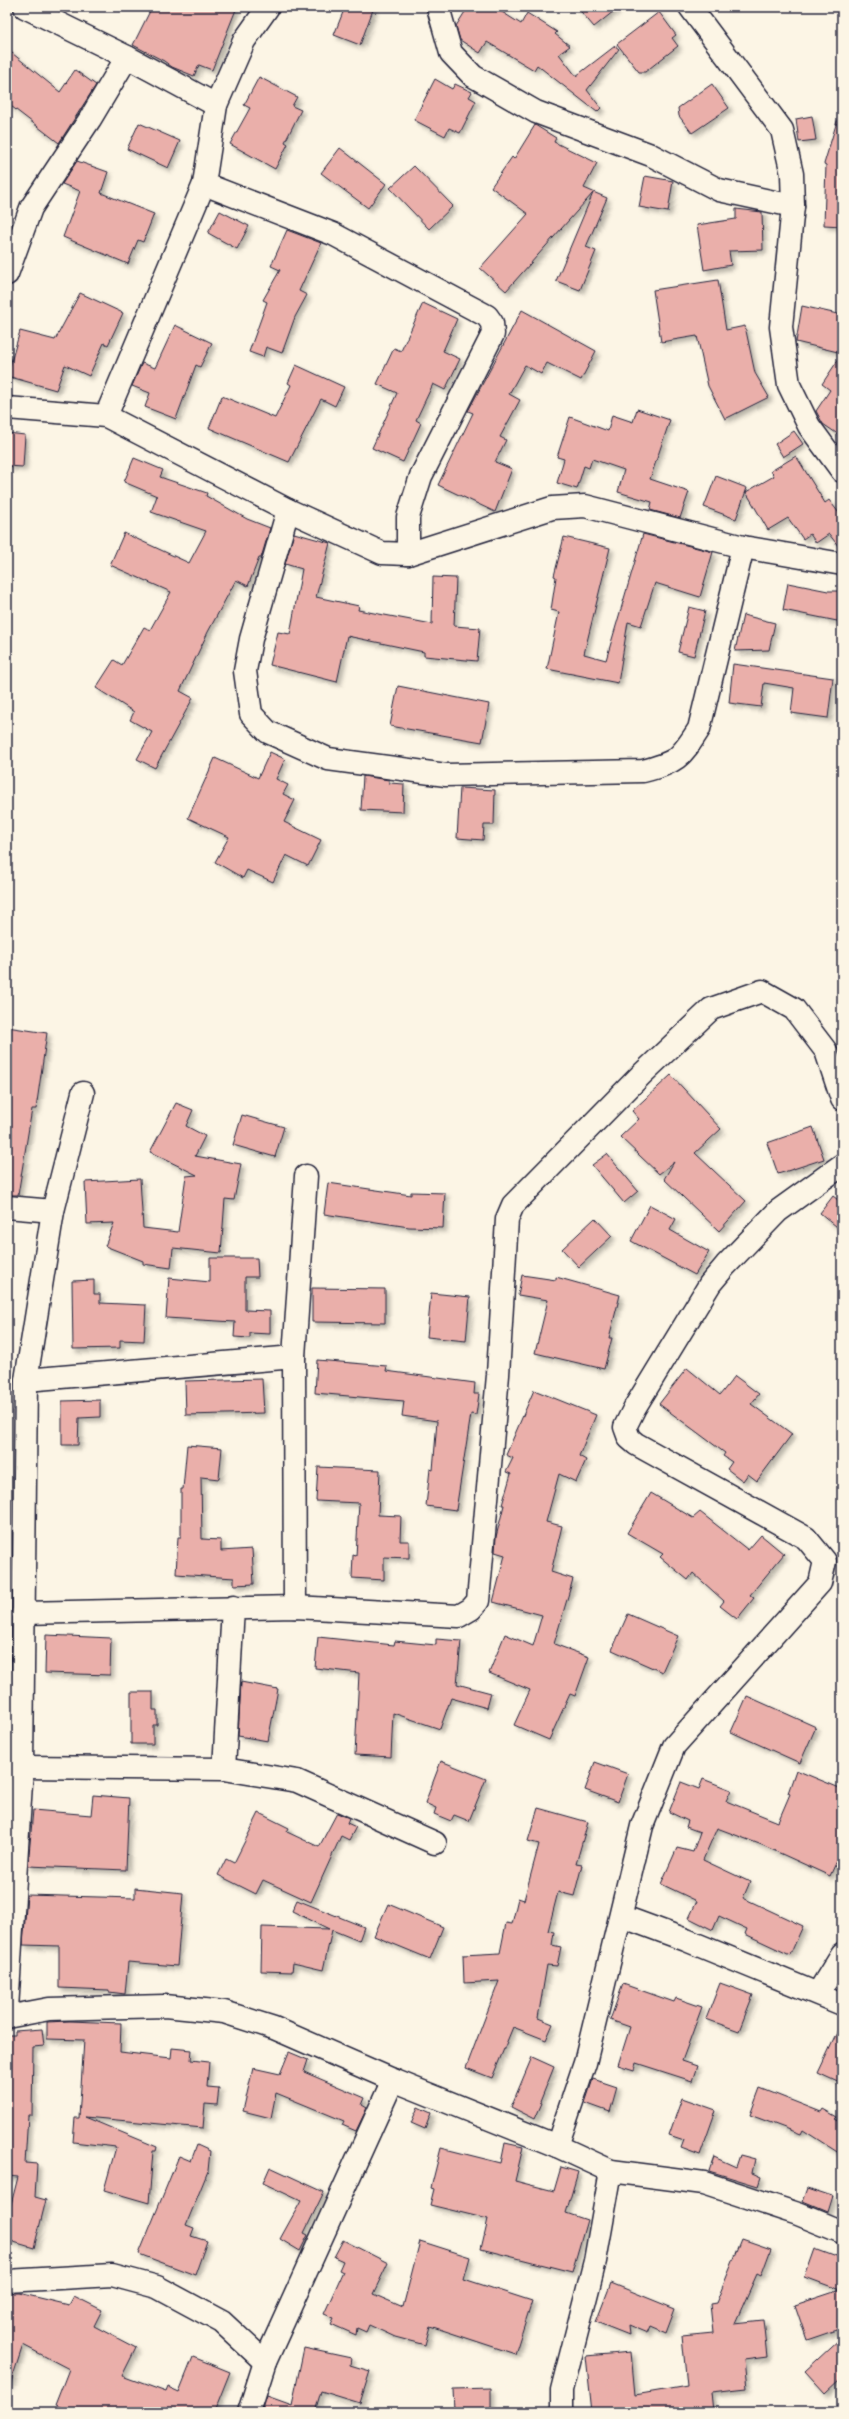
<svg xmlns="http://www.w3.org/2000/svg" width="849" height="2419" viewBox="0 0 849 2419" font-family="'Shantell Sans',sans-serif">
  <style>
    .building { fill: #eaafaa; stroke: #22223b; filter: url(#shadow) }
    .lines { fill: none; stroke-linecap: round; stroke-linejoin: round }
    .minor-casing { stroke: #22223b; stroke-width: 25 }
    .minor { stroke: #fcf5e5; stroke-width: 22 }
  </style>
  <defs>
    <filter id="shadow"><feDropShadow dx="3.5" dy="3.5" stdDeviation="2" flood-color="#0004"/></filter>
  </defs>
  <rect width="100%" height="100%" fill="#fcf5e5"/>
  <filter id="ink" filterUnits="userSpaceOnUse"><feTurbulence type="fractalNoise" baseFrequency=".025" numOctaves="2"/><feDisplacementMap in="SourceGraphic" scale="8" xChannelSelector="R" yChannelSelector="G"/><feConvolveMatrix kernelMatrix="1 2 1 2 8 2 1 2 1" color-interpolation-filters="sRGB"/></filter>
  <g filter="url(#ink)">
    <!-- building -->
    <g class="building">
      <path d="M 152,7 L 237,7 L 212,70 L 199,65 L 194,76 L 172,67 L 164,61 L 133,45 Z"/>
      <path d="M 345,7 L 374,7 L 360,45 L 334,35 Z"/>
      <path d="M 468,7 L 494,7 L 521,24 L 527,13 L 557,32 L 555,34 L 570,46 L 559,54 L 576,76 L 615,46 L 619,49 L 587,90 L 601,108 L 597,112 L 537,65 L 534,70 L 487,42 L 480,53 L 460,40 L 456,26 Z"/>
      <path d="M 577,7 L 619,7 L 594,27 Z"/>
      <path d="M 659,12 L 676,35 L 672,38 L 678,46 L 645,72 L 639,72 L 617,44 Z"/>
      <path d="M 7,49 L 60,92 L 75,70 L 96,85 L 59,143 L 7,103 Z"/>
      <path d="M 259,77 L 297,97 L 292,106 L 301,110 L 285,142 L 288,144 L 275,169 L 230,144 L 250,108 L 244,105 Z"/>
      <path d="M 435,79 L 452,89 L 455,84 L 472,92 L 469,97 L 476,101 L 460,133 L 449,128 L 445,136 L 414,120 Z"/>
      <path d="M 712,84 L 729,108 L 692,133 L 679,116 L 678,108 Z"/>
      <path d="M 812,116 L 816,140 L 799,142 L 796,119 Z"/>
      <path d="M 838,118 L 842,119 L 842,226 L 824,225 L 826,165 L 824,164 Z"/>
      <path d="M 139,123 L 180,141 L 168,168 L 127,149 Z"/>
      <path d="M 535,125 L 556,138 L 554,142 L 597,163 L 584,188 L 607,198 L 586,247 L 596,251 L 580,290 L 556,281 L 593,193 L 506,291 L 480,268 L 528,214 L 491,187 L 512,157 L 514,159 Z"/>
      <path d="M 340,148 L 386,184 L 368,208 L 321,173 Z"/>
      <path d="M 77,161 L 108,172 L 101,193 L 154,214 L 143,242 L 138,240 L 128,264 L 63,237 L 80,191 L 62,184 Z"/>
      <path d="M 414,166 L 453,206 L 429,229 L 390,188 Z"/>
      <path d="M 645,176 L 673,181 L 668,212 L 639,207 Z"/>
      <path d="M 736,209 L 762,212 L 763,250 L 729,251 L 731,265 L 704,270 L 697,225 L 736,219 Z"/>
      <path d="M 220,211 L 249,226 L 237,249 L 208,233 Z"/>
      <path d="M 287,230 L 321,243 L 299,291 L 307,295 L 295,317 L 282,353 L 266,347 L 263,357 L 249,352 L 267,302 L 263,300 L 280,270 L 271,266 Z"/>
      <path d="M 718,280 L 726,330 L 745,326 L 755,373 L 769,397 L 725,419 L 708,386 L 697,336 L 661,342 L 653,290 Z"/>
      <path d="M 80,293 L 123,313 L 108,345 L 104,343 L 89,376 L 65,365 L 56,390 L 7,376 L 20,331 L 55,340 Z"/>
      <path d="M 423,303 L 457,319 L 443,351 L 460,359 L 445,390 L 433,384 L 416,420 L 421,423 L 403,462 L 372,448 L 397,393 L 377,384 L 394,348 L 401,351 Z"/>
      <path d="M 802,306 L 842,315 L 842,353 L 796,342 Z"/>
      <path d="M 522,310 L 596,351 L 581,380 L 547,363 L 541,374 L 525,365 L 509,394 L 520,400 L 500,437 L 506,440 L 495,462 L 512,469 L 495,512 L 438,485 L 473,413 L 468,411 Z"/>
      <path d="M 175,325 L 212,343 L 200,367 L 196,365 L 176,419 L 145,407 L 150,393 L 132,386 L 142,363 L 155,368 Z"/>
      <path d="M 842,354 L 842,437 L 823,424 L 816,411 L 830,390 L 822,384 Z"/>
      <path d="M 296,365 L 344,387 L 335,406 L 321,399 L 289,462 L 209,428 L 222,396 L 275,418 L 291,385 L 288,383 Z"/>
      <path d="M 637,409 L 670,420 L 650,479 L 689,492 L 680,518 L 650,510 L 652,502 L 618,492 L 624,470 L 592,459 L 589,468 L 584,466 L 577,489 L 557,483 L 564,459 L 557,457 L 570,417 L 608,431 L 612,415 L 633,422 Z"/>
      <path d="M 794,431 L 803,444 L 783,457 L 775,444 Z"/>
      <path d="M 7,433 L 25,435 L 23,467 L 7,466 Z"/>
      <path d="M 796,456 L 825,503 L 829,500 L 842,517 L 842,551 L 829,534 L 816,543 L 810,534 L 803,539 L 788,518 L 768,530 L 746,492 L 774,476 L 771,471 Z"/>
      <path d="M 134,458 L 163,470 L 160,477 L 207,493 L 206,496 L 247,519 L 270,528 L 261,558 L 259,558 L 248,586 L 236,580 L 208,632 L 180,691 L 193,698 L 155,768 L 137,759 L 152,732 L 130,720 L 134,712 L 96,688 L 114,660 L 122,665 L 144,627 L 150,630 L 171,592 L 110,565 L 124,533 L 189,563 L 206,531 L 151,512 L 157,496 L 124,482 Z"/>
      <path d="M 716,476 L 747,488 L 736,519 L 704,507 Z"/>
      <path d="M 294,533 L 330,543 L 316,597 L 359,606 L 358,610 L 432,624 L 433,577 L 456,578 L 454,626 L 480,628 L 477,661 L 424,656 L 424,652 L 347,636 L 337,682 L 270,665 L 278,632 L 290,634 L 302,569 L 285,564 Z"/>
      <path d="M 643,534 L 713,552 L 700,597 L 655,583 L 641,626 L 628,622 L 618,683 L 547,669 L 559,612 L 551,610 L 556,577 L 554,576 L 564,537 L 610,548 L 584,654 L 606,660 Z"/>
      <path d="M 788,583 L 828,591 L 842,591 L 842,622 L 783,610 Z"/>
      <path d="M 689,607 L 705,611 L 694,656 L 678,652 Z"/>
      <path d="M 743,615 L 775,623 L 769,650 L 735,651 Z"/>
      <path d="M 733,664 L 833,678 L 828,718 L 791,713 L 794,688 L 764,683 L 761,707 L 729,703 Z"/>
      <path d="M 398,686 L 489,704 L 482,742 L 390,726 Z"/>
      <path d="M 270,752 L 285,759 L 276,779 L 288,785 L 283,794 L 295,800 L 284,822 L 321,840 L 308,866 L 286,855 L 273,882 L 247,870 L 243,878 L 215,862 L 229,837 L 188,818 L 215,758 L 258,778 Z"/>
      <path d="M 363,776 L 389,780 L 389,783 L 404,784 L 403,812 L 361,810 Z"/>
      <path d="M 460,788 L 495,790 L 494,825 L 484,825 L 483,840 L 457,838 Z"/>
      <path d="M 7,1027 L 47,1033 L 36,1109 L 32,1109 L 18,1195 L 7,1195 Z"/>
      <path d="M 671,1075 L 721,1129 L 695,1153 L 746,1201 L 719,1231 L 664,1179 L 674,1162 L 659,1174 L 620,1137 L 639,1119 L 632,1111 Z"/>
      <path d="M 176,1103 L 193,1110 L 186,1126 L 205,1136 L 195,1156 L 241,1164 L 234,1200 L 225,1199 L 221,1253 L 173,1248 L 171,1268 L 143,1264 L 143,1261 L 105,1246 L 114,1223 L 87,1224 L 85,1182 L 140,1179 L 143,1228 L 178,1232 L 186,1176 L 197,1175 L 150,1152 Z"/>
      <path d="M 242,1115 L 284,1127 L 275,1157 L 233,1145 Z"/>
      <path d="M 813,1127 L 824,1159 L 778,1174 L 767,1143 Z"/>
      <path d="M 607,1154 L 638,1191 L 624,1203 L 592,1165 Z"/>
      <path d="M 328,1183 L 411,1195 L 411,1192 L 445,1193 L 443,1228 L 409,1227 L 324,1214 Z"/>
      <path d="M 833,1196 L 842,1203 L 842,1231 L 820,1213 Z"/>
      <path d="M 650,1205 L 676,1219 L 670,1230 L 709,1252 L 695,1275 L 631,1241 Z"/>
      <path d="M 595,1218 L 612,1236 L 579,1267 L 562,1249 Z"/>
      <path d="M 210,1258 L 257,1258 L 258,1277 L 245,1277 L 245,1310 L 270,1311 L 270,1334 L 250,1333 L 250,1338 L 234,1337 L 235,1322 L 166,1318 L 169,1278 L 210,1282 Z"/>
      <path d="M 522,1275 L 556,1280 L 556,1277 L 620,1295 L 609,1338 L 612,1338 L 604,1369 L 535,1353 L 548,1300 L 518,1295 Z"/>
      <path d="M 94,1280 L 94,1294 L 100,1294 L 100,1303 L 146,1305 L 144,1341 L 120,1340 L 120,1348 L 73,1349 L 72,1281 Z"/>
      <path d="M 312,1288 L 385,1289 L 385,1323 L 312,1322 Z"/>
      <path d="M 431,1293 L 470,1297 L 466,1341 L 427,1337 Z"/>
      <path d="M 317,1360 L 387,1366 L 386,1371 L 475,1383 L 474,1394 L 479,1394 L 476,1415 L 471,1414 L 456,1510 L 426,1506 L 430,1469 L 433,1470 L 437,1421 L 402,1416 L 404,1401 L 315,1393 Z"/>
      <path d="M 687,1368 L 720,1395 L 735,1376 L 759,1394 L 751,1404 L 792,1434 L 757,1481 L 748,1474 L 743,1481 L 727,1469 L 732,1462 L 723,1456 L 725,1453 L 659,1404 Z"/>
      <path d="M 262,1379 L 264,1413 L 186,1415 L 185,1381 Z"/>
      <path d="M 534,1390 L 596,1415 L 579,1456 L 586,1460 L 576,1482 L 559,1474 L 546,1522 L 562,1526 L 551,1572 L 573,1579 L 554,1644 L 589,1657 L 575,1696 L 570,1694 L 549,1740 L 514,1725 L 530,1690 L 489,1673 L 505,1634 L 533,1646 L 542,1615 L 493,1602 L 505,1555 L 495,1552 L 496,1537 L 504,1505 L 502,1505 L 511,1474 L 506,1472 L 513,1458 L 506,1455 Z"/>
      <path d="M 100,1400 L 100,1417 L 79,1418 L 78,1445 L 62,1445 L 62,1401 Z"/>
      <path d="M 187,1445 L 222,1448 L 219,1479 L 201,1477 L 202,1539 L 221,1540 L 221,1551 L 252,1549 L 254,1584 L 234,1585 L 234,1578 L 176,1574 L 178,1537 L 181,1537 L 181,1489 L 183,1489 Z"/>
      <path d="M 318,1467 L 380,1470 L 378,1515 L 401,1516 L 400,1541 L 409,1541 L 409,1558 L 384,1557 L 384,1580 L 352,1578 L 353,1555 L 356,1556 L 359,1503 L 316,1501 Z"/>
      <path d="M 651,1493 L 693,1518 L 700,1512 L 748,1550 L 761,1535 L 784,1554 L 750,1595 L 754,1598 L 737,1619 L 720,1606 L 724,1601 L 693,1573 L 688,1580 L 660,1557 L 663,1554 L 627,1533 Z"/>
      <path d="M 628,1614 L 678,1636 L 662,1672 L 612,1650 Z"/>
      <path d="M 46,1635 L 111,1638 L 110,1675 L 45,1673 Z"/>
      <path d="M 318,1637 L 394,1645 L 395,1641 L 436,1645 L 436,1639 L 461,1641 L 457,1684 L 491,1693 L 487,1708 L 451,1698 L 440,1729 L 393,1713 L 391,1757 L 355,1755 L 359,1673 L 315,1668 Z"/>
      <path d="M 241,1682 L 278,1689 L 268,1741 L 238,1736 Z"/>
      <path d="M 131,1692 L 153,1692 L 153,1710 L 157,1710 L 157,1725 L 153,1725 L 153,1744 L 131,1744 Z"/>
      <path d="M 747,1696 L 816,1727 L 800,1763 L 731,1732 Z"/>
      <path d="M 441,1761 L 486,1779 L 469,1821 L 454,1815 L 451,1821 L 434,1814 L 436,1808 L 425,1803 Z"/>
      <path d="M 595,1762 L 628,1774 L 618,1802 L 585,1790 Z"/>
      <path d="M 796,1770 L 842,1789 L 842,1850 L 830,1876 L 762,1845 L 717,1828 L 703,1860 L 750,1882 L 743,1898 L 803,1926 L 790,1955 L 745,1934 L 747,1929 L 719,1916 L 713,1930 L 689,1918 L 697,1901 L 661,1884 L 677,1848 L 693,1852 L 700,1832 L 686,1827 L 688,1821 L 669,1812 L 681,1782 L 699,1789 L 703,1779 L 731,1790 L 726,1801 L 778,1822 L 790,1794 L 788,1793 Z"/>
      <path d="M 93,1795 L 129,1798 L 126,1870 L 28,1866 L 33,1810 L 91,1815 Z"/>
      <path d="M 538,1808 L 588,1822 L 576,1864 L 582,1865 L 574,1896 L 558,1892 L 548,1931 L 554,1932 L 552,1945 L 561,1947 L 557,1966 L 547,1965 L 538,2018 L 553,2024 L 546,2040 L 513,2027 L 492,2078 L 466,2068 L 499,1981 L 464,1983 L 463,1955 L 500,1953 L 506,1923 L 512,1924 L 518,1898 L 524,1900 L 539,1844 L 528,1841 Z"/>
      <path d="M 259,1813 L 289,1828 L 287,1832 L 319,1847 L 337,1813 L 349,1818 L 347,1823 L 356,1827 L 349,1840 L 341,1836 L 311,1902 L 263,1880 L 256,1894 L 218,1875 L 226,1859 L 234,1863 Z"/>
      <path d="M 135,1888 L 183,1893 L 177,1966 L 128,1962 L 125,1994 L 109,1992 L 109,1990 L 59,1988 L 59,1946 L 23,1945 L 27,1895 L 135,1898 Z"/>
      <path d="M 297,1900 L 364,1927 L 359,1941 L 332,1930 L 323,1970 L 293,1963 L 292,1972 L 261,1971 L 262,1927 L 329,1929 L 292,1911 Z"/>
      <path d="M 388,1904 L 443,1927 L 430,1959 L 374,1936 Z"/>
      <path d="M 720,1983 L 753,1995 L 739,2031 L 706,2019 Z"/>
      <path d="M 623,1984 L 674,2002 L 676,1998 L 702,2007 L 682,2061 L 697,2066 L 692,2081 L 636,2063 L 634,2070 L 618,2065 L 630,2027 L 610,2020 Z"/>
      <path d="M 70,2021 L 121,2023 L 120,2052 L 171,2058 L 172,2048 L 192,2050 L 191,2060 L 209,2062 L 207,2087 L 219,2088 L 217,2105 L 205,2104 L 203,2128 L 85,2117 L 157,2147 L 156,2151 L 153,2151 L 149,2203 L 104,2190 L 116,2147 L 73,2142 L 75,2118 L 79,2118 L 84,2040 L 47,2039 L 47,2022 Z"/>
      <path d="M 842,2022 L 842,2084 L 818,2073 Z"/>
      <path d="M 42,2029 L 44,2046 L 33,2047 L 32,2115 L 28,2115 L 25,2163 L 37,2164 L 35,2197 L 46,2200 L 34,2248 L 7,2240 L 7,2220 L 18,2177 L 7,2176 L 7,2035 L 15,2035 L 15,2031 Z"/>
      <path d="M 289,2052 L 308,2060 L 304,2072 L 365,2098 L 362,2105 L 367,2108 L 356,2131 L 342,2125 L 344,2121 L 276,2093 L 271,2118 L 243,2111 L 253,2068 L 280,2074 Z"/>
      <path d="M 532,2057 L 554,2067 L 540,2102 L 542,2103 L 535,2119 L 511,2107 Z"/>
      <path d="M 593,2079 L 617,2087 L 610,2112 L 585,2103 Z"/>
      <path d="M 760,2088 L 821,2112 L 823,2109 L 837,2117 L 835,2119 L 842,2123 L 842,2155 L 803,2130 L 801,2134 L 750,2115 Z"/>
      <path d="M 682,2098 L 716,2110 L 700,2155 L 681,2148 L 684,2140 L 669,2135 Z"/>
      <path d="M 418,2107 L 431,2113 L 425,2129 L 411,2123 Z"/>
      <path d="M 505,2143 L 523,2147 L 515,2181 L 554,2191 L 561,2167 L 578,2172 L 566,2213 L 587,2220 L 572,2272 L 481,2249 L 488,2219 L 430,2205 L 434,2189 L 431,2188 L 441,2148 L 501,2163 Z"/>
      <path d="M 197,2145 L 210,2151 L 208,2171 L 186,2225 L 194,2228 L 191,2236 L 207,2241 L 195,2275 L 139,2254 L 179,2156 L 191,2161 Z"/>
      <path d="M 740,2155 L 755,2159 L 752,2173 L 761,2177 L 758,2186 L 709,2171 L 714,2157 L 736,2167 Z"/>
      <path d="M 270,2167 L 324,2192 L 304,2233 L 308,2235 L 300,2251 L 280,2239 L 301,2201 L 263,2183 Z"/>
      <path d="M 808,2188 L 832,2196 L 827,2212 L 803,2202 Z"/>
      <path d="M 742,2239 L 771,2249 L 761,2276 L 757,2274 L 735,2323 L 763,2320 L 767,2357 L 744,2360 L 747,2388 L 711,2392 L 713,2412 L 592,2412 L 586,2356 L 631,2352 L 635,2395 L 687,2386 L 682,2336 L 713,2333 L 710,2304 L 716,2303 Z"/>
      <path d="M 343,2240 L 388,2263 L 373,2294 L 403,2307 L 420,2241 L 470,2257 L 464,2279 L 532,2301 L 515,2354 L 430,2326 L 425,2345 L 395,2337 L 369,2325 L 366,2332 L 357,2328 L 356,2335 L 331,2324 L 334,2318 L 324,2314 L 343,2272 L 339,2270 L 343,2261 L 334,2257 Z"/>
      <path d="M 815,2249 L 842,2259 L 842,2328 L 807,2340 L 795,2305 L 840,2290 L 805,2277 Z"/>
      <path d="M 611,2283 L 675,2309 L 666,2333 L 650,2326 L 647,2333 L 628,2325 L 629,2335 L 596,2322 Z"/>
      <path d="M 7,2293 L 19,2293 L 69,2305 L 74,2296 L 102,2310 L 94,2326 L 136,2348 L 122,2376 L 166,2392 L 168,2387 L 179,2392 L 193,2357 L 230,2372 L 214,2412 L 73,2412 L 55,2405 L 69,2369 L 23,2345 L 10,2385 L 7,2385 Z"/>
      <path d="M 842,2337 L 842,2377 L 825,2393 L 805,2371 Z"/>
      <path d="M 304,2348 L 351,2358 L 350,2365 L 370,2371 L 360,2403 L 321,2391 L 315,2412 L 262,2412 L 267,2396 L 292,2405 Z"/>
      <path d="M 491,2388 L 491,2410 L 454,2410 L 453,2389 Z"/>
    </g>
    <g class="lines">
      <defs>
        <g id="minor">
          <path d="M 25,7 L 127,57 L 216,105"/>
          <path d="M 438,7 L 451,53 L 473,76 L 536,112 L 651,155 L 719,190 L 793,206"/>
          <path d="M 690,7 L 782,130 L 792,174 L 793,206 L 781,327 L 789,385 L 809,426 L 842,471"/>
          <path d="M 204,184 L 333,234 L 487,316 L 492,323 L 493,334 L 421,476 L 408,517 L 408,554"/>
          <path d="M 7,274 L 31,208 L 90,119 L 127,57"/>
          <path d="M 7,408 L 106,416 L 288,510 L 382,553 L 408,554 L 552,508 L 585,506 L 743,547 L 842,564"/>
          <path d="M 106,416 L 204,184 L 216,105 L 244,41 L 268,7"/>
          <path d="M 288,510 L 251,639 L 245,671 L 251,714 L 268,732 L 328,759 L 446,775 L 643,771 C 677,762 680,759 699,729 L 743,547"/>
          <path d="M 7,1207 L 53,1211"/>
          <path d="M 26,1380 L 294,1357"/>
          <path d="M 295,1607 L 294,1357 L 306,1176"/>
          <path d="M 23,1613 L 295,1607 L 459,1616 L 471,1609 L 478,1601 L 498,1375 L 507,1219 L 513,1205 L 641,1075 L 711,1009 L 762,991 L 794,1009 L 826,1051 L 842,1099"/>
          <path d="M 22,1767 L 224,1769 L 297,1781 L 435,1843"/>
          <path d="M 224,1769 L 233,1607"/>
          <path d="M 621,1916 L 686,1940 L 842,2004"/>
          <path d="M 818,1993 L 842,1954"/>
          <path d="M 7,2009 L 22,1767 L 26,1380 L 53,1211 L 83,1093"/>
          <path d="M 7,2017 L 49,2009 L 165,2006 L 224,2012 L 274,2028 L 393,2080 L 557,2146 L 611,2171 L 704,2183 L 798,2214 L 842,2232"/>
          <path d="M 557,2146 L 585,2063 L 642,1826 L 674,1746 L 820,1583 L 825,1561 L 806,1538 L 636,1444 L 629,1438 L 625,1427 L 635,1407 L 710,1284 L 726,1265 L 778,1211 L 842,1165"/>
          <path d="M 7,2281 L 112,2275 L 157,2287 L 222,2322 L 265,2362"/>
          <path d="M 249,2412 L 265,2362 L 393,2080"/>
          <path d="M 562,2412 L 562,2390 L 595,2261 L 611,2171"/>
        </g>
      </defs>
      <!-- minor casing -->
      <use href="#minor" class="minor-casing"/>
      <!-- minor -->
      <use href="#minor" class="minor"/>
    </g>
  </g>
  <!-- margin -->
  <rect width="849" height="2419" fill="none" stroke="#fcf5e5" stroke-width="24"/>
  <rect x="12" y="12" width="825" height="2395" fill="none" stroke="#22223b" stroke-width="1.5" filter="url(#ink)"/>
</svg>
